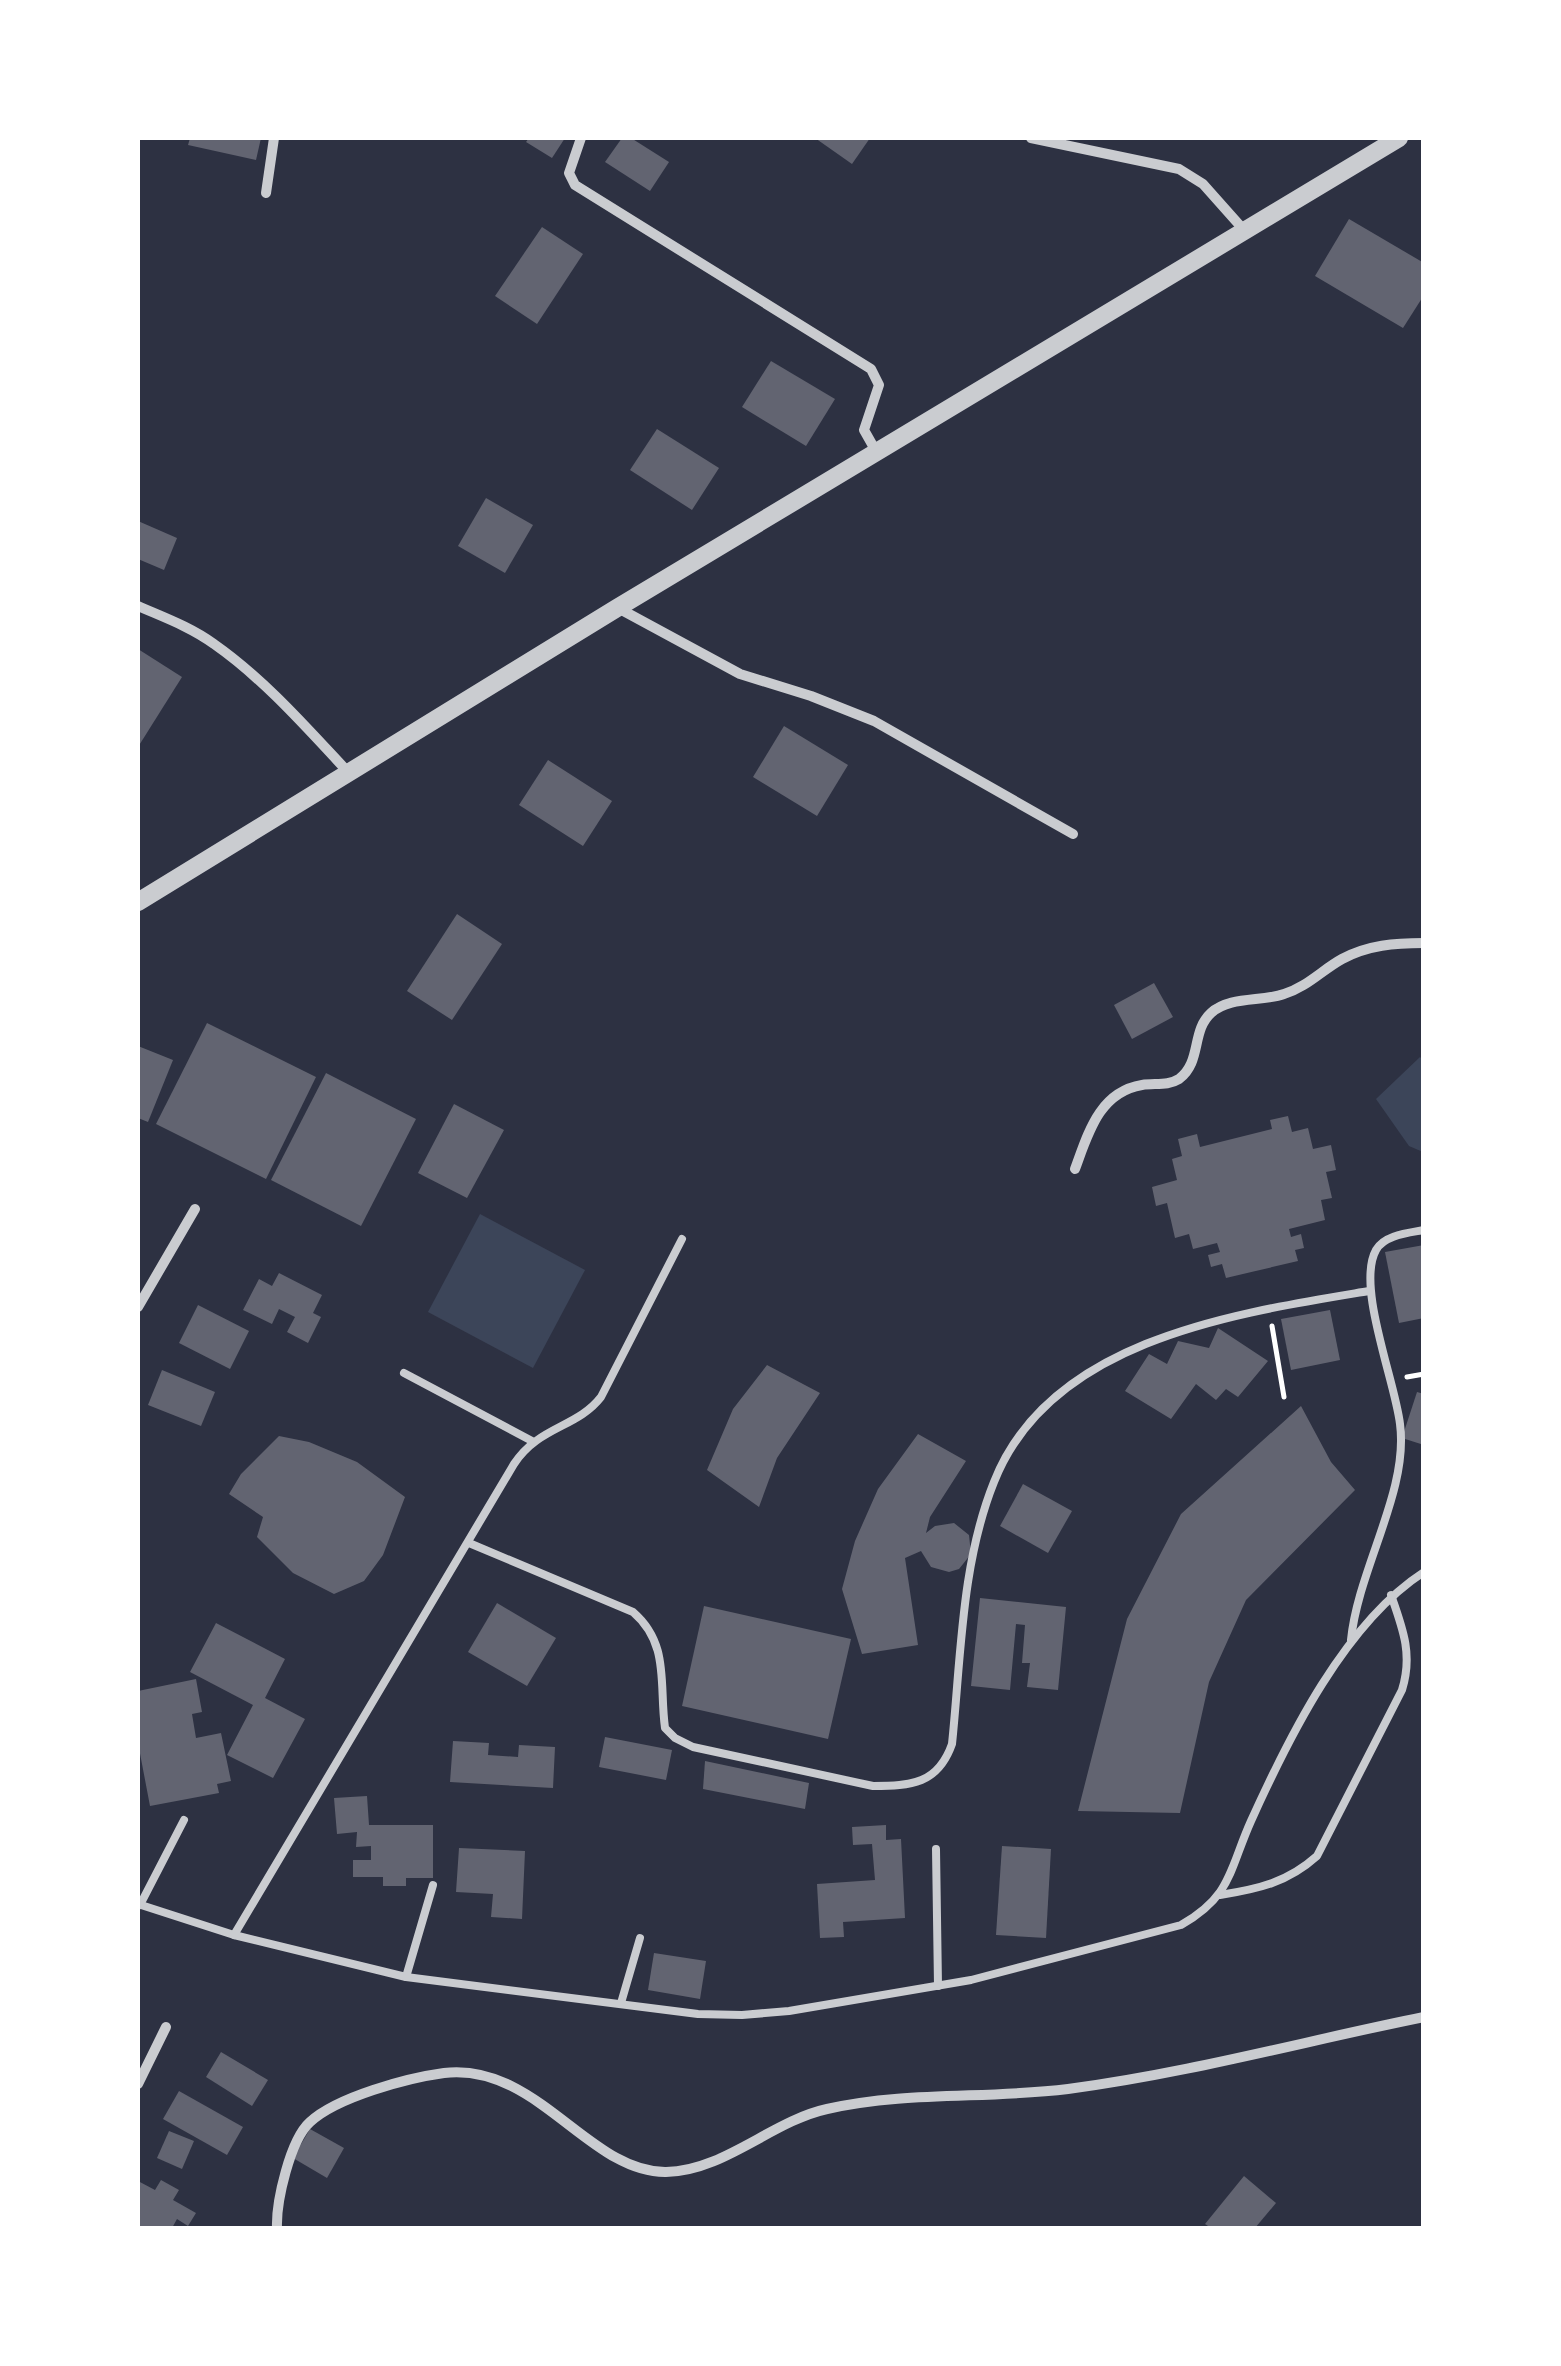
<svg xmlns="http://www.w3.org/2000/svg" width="1561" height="2366" viewBox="0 0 1561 2366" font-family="Jost,sans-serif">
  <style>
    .green { fill: #3c4559 }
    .building { fill: #626471 }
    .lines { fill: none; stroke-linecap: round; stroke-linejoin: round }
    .path { stroke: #fff; stroke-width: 5 }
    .service { stroke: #caccd0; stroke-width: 8 }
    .minor { stroke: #caccd0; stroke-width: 10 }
    .tertiary { stroke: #caccd0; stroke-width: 18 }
  </style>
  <rect width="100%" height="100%" fill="#2d3142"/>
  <!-- green -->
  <g class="green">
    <path d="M 1420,1057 L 1424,1061 L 1423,1152 L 1409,1146 L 1376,1099 Z"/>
    <path d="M 480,1214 L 585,1270 L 533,1368 L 428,1312 Z"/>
  </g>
  <!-- building -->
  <g class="building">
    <path d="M 190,138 L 261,138 L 256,160 L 188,145 Z"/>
    <path d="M 529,138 L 565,138 L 552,158 L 526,142 Z"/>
    <path d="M 622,138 L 631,138 L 669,162 L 650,191 L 605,162 Z"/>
    <path d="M 815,138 L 870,138 L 852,164 Z"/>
    <path d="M 1349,219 L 1424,263 L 1424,295 L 1403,328 L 1315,276 Z"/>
    <path d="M 542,227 L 583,254 L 537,324 L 495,296 Z"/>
    <path d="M 771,361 L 835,399 L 806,446 L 742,407 Z"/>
    <path d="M 657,429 L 719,468 L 692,510 L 630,470 Z"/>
    <path d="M 486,498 L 533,525 L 505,573 L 458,546 Z"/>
    <path d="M 138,521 L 177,538 L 164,570 L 138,559 Z"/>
    <path d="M 138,649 L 182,677 L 138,747 Z"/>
    <path d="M 784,726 L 848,765 L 817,816 L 753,777 Z"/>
    <path d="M 548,760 L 612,801 L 583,846 L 519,805 Z"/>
    <path d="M 457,914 L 502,944 L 452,1020 L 407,991 Z"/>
    <path d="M 1154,983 L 1173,1017 L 1132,1039 L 1114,1005 Z"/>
    <path d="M 207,1023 L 316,1077 L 266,1179 L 156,1124 Z"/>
    <path d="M 138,1046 L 173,1060 L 148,1122 L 138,1118 Z"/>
    <path d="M 326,1073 L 416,1119 L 361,1226 L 271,1180 Z"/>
    <path d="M 454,1104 L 504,1130 L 467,1198 L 418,1173 Z"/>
    <path d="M 1288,1116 L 1292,1132 L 1308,1128 L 1313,1149 L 1331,1145 L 1336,1170 L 1326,1172 L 1332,1198 L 1321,1200 L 1325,1220 L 1289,1229 L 1291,1237 L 1301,1234 L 1304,1248 L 1295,1250 L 1298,1261 L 1226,1278 L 1222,1264 L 1211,1267 L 1208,1255 L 1220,1252 L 1217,1243 L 1193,1249 L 1189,1234 L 1175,1238 L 1167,1203 L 1156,1206 L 1152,1187 L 1177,1180 L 1172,1159 L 1182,1156 L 1178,1139 L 1197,1134 L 1200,1147 L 1272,1129 L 1270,1120 Z"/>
    <path d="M 1424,1245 L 1424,1318 L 1399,1323 L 1385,1252 Z"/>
    <path d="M 279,1273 L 322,1295 L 313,1313 L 321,1317 L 308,1343 L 287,1332 L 295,1317 L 279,1309 L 272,1324 L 243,1310 L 259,1279 L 272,1286 Z"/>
    <path d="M 198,1305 L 249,1331 L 230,1369 L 179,1343 Z"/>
    <path d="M 1330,1310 L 1340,1360 L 1291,1370 L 1281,1319 Z"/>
    <path d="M 1218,1328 L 1268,1361 L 1238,1397 L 1226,1389 L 1216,1400 L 1196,1384 L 1171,1419 L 1125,1391 L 1149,1354 L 1167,1364 L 1178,1341 L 1209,1348 Z"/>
    <path d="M 767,1365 L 820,1393 L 777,1458 L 759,1507 L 707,1470 L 733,1409 Z"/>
    <path d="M 162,1370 L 215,1392 L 201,1426 L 148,1405 Z"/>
    <path d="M 1417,1392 L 1424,1394 L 1424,1445 L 1402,1438 Z"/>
    <path d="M 1301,1406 L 1331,1462 L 1355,1490 L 1246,1600 L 1209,1682 L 1180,1813 L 1078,1811 L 1127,1619 L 1181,1514 Z"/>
    <path d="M 918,1434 L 966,1461 L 930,1517 L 926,1533 L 935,1526 L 954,1523 L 969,1535 L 971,1554 L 959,1569 L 949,1572 L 931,1567 L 921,1551 L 905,1558 L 918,1645 L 862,1654 L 842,1589 L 855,1541 L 878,1489 Z"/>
    <path d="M 279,1436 L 309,1442 L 357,1462 L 405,1497 L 383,1555 L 364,1581 L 334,1594 L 293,1573 L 257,1537 L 263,1517 L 229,1494 L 241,1474 Z"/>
    <path d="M 1023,1484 L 1072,1511 L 1048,1553 L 1000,1526 Z"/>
    <path d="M 980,1598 L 1066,1607 L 1058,1690 L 1027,1687 L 1030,1663 L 1022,1663 L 1025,1625 L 1016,1624 L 1010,1690 L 971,1686 Z"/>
    <path d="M 497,1603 L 556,1638 L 527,1686 L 468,1652 Z"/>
    <path d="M 704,1606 L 851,1639 L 828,1739 L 682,1706 Z"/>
    <path d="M 216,1623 L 285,1659 L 265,1698 L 305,1719 L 273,1778 L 227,1755 L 253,1705 L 190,1672 Z"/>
    <path d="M 196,1679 L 202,1712 L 192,1714 L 196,1738 L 221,1733 L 231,1781 L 217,1784 L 219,1793 L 150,1806 L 138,1743 L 138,1691 Z"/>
    <path d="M 605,1737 L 672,1750 L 666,1780 L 599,1767 Z"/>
    <path d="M 453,1741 L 489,1743 L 488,1755 L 518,1757 L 519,1745 L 555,1747 L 553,1788 L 450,1782 Z"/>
    <path d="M 705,1761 L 809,1783 L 805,1809 L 703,1789 Z"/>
    <path d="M 367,1796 L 369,1825 L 433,1825 L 433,1878 L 406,1878 L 406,1886 L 383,1886 L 383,1877 L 353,1877 L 353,1860 L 371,1860 L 371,1846 L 356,1847 L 357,1832 L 337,1834 L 334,1798 Z"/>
    <path d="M 886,1825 L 886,1840 L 901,1839 L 905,1918 L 843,1922 L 844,1937 L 820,1938 L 817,1884 L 875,1880 L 872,1844 L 853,1845 L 852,1827 Z"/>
    <path d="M 1002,1846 L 1051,1849 L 1046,1938 L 996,1935 Z"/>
    <path d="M 459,1848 L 525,1851 L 522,1919 L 491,1917 L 493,1894 L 456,1892 Z"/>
    <path d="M 654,1953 L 706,1961 L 700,1999 L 648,1990 Z"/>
    <path d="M 221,2052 L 268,2080 L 252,2106 L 206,2077 Z"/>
    <path d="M 179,2091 L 243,2127 L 227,2155 L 163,2119 Z"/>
    <path d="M 310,2129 L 344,2148 L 327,2178 L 293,2158 Z"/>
    <path d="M 169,2131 L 194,2141 L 182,2169 L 157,2158 Z"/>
    <path d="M 1244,2176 L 1276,2203 L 1255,2228 L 1211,2228 L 1205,2224 Z"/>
    <path d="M 161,2180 L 179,2190 L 173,2200 L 196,2213 L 188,2226 L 177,2219 L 172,2228 L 138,2228 L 138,2181 L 155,2190 Z"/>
  </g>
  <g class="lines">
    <!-- path -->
    <g class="path">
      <path d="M 1272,1326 L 1284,1397"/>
      <path d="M 1407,1377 L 1424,1374"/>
    </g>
    <!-- service -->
    <g class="service">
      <path d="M 404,1373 L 532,1441"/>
      <path d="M 469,1543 L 633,1612 C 670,1644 659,1684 665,1728 L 675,1738 L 693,1747 L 873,1786 C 911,1786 938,1784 952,1744 C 961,1658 961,1564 994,1482 C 1050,1339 1237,1313 1369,1291"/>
      <path d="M 1351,1640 C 1358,1569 1409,1491 1400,1424 C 1395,1381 1356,1286 1376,1250 C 1384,1235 1408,1233 1424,1230"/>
      <path d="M 936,1849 L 938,1986"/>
      <path d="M 1220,1895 C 1259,1889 1288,1882 1317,1856 L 1402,1690 C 1413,1655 1403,1629 1391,1595"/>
      <path d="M 138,1904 L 234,1935 L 406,1977 L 698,2014 L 742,2015 L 789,2011 L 971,1980 L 1181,1925 C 1232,1896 1229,1870 1251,1821 C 1289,1737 1345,1623 1424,1572"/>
      <path d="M 140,1905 L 184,1820"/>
      <path d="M 234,1935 L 514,1464 C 539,1426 577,1428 601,1397 L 682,1239"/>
      <path d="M 406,1977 L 433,1885"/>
      <path d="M 621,2003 L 640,1938"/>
    </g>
    <!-- minor -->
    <g class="minor">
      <path d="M 581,138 L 569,173 L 575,185 L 871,369 L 879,385 L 864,430 L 877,453"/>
      <path d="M 1031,138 L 1179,169 L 1203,184 L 1243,229"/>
      <path d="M 266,193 L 274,138"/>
      <path d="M 138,606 C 163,617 191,627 214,644 C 264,679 306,727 348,772"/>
      <path d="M 618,608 L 740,674 L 811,696 L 874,721 L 1073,834"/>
      <path d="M 1075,1169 C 1088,1134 1099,1092 1142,1085 C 1155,1083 1168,1086 1179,1079 C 1202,1062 1191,1031 1211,1013 C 1230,996 1261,1002 1284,994 C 1307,987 1322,970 1342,959 C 1368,945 1395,943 1424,943"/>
      <path d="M 138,1307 L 195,1209"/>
      <path d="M 138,2084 L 166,2027"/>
      <path d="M 277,2228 C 276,2202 290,2140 310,2122 C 337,2097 407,2078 444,2073 C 537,2062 589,2173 666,2172 C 724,2171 772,2121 827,2109 C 906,2091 988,2099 1068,2089 C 1189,2073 1305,2041 1424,2017"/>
    </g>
    <!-- tertiary -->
    <path class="tertiary" d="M 138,902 L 617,608 L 1399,138"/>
  </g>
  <!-- border -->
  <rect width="1561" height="2366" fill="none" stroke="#ffffff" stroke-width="280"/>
</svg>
